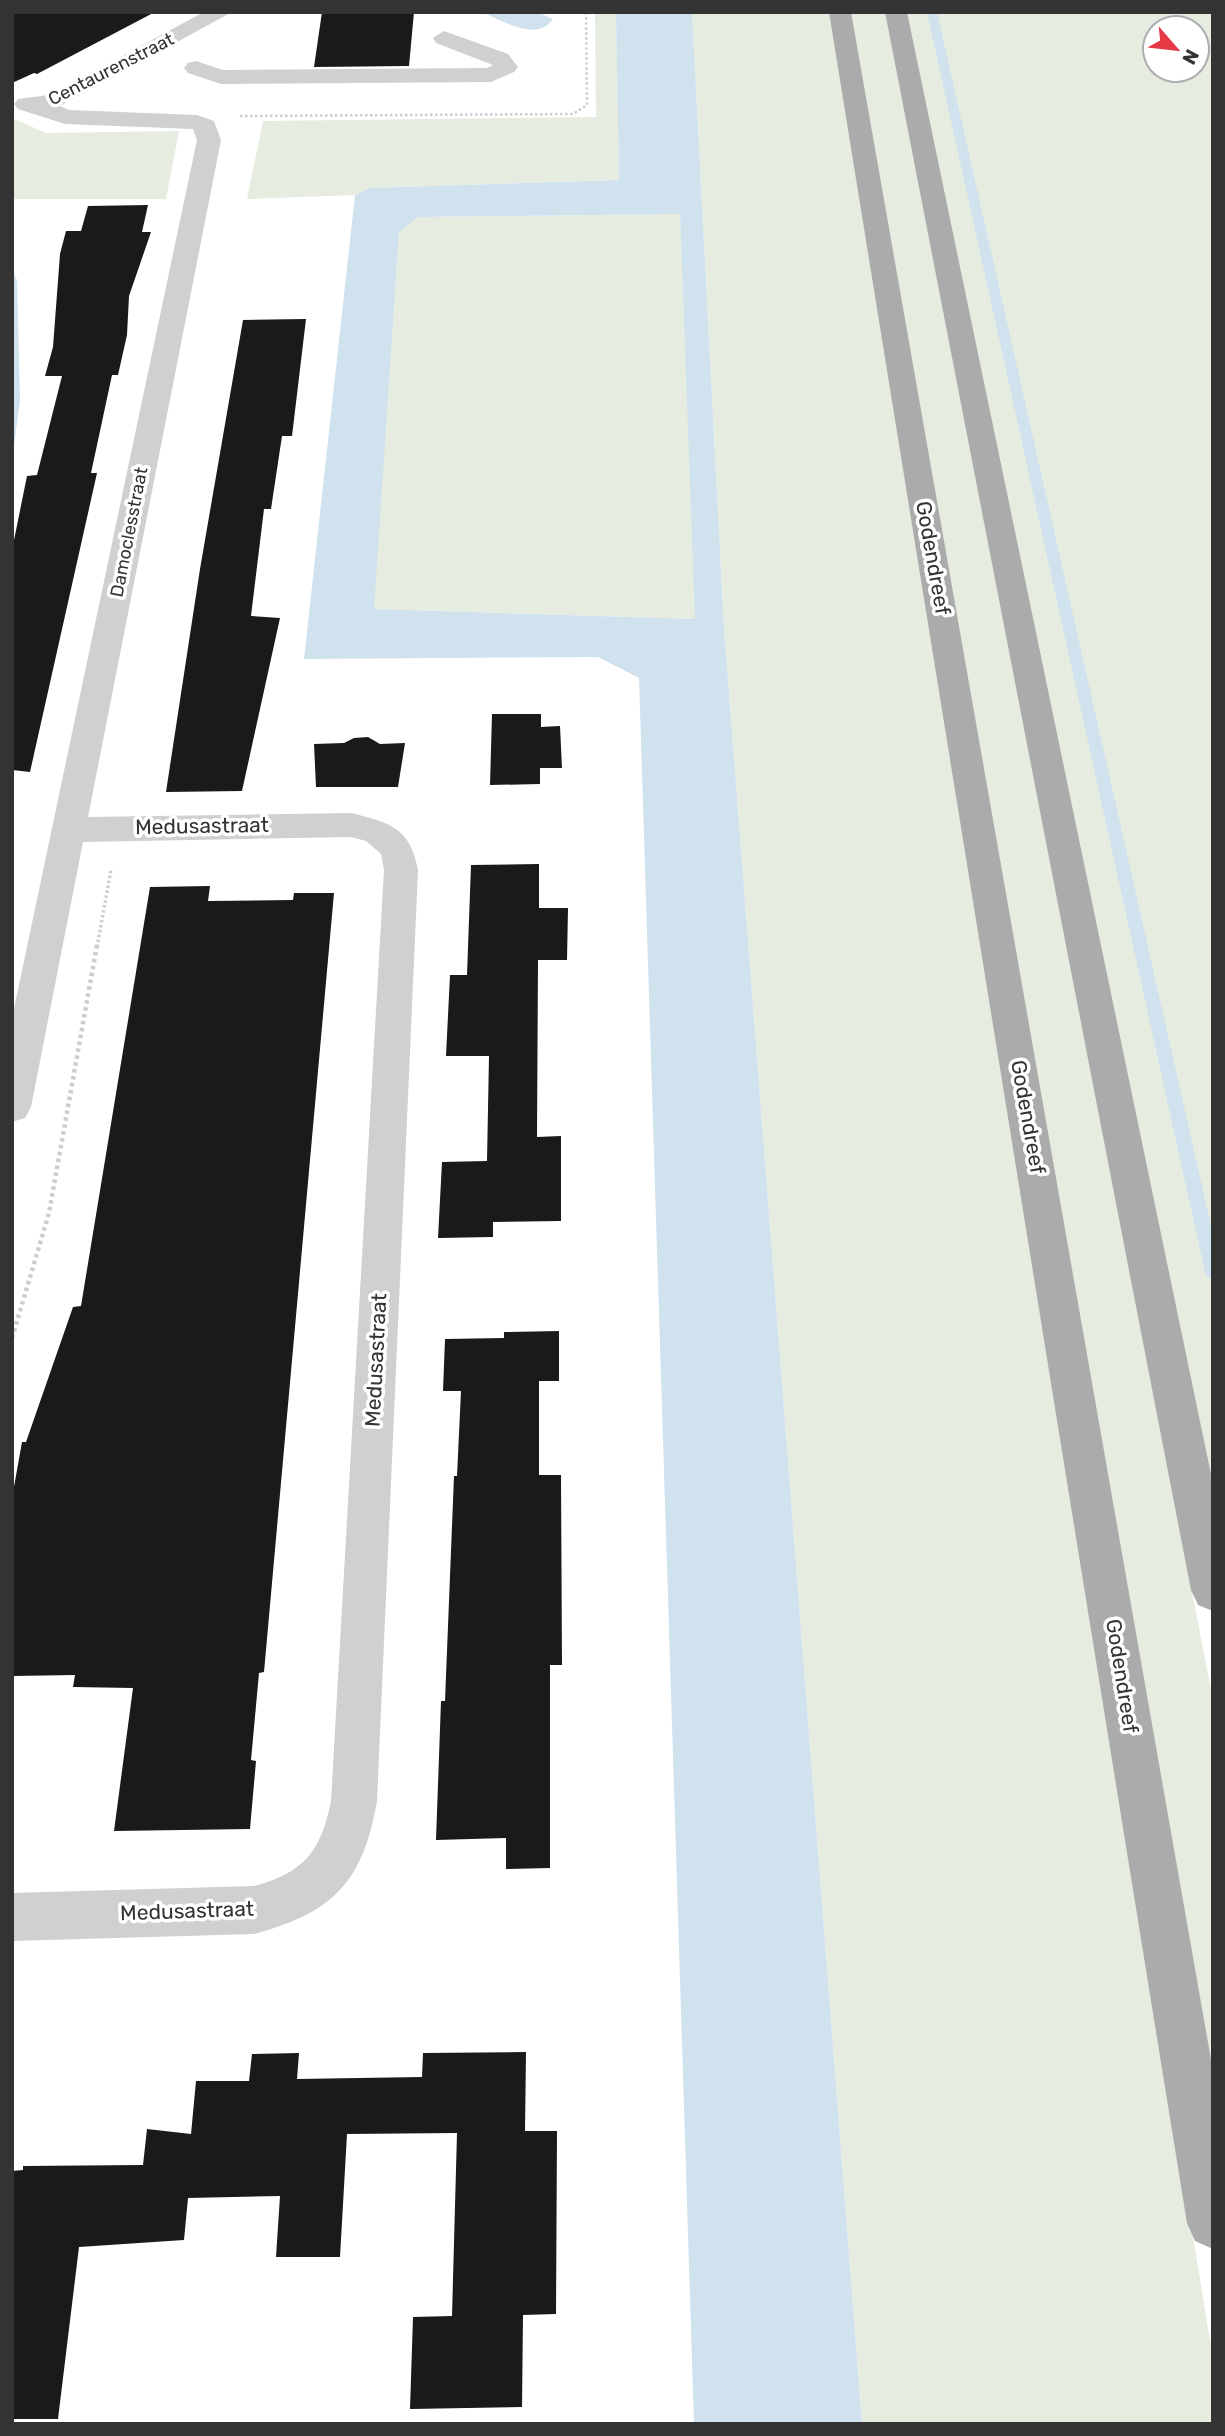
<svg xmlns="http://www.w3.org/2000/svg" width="1225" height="2436" viewBox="0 0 1225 2436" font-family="Rubik,sans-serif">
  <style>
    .green { fill: #e6ecdf; fill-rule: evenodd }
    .water { fill: #cfe2ee; fill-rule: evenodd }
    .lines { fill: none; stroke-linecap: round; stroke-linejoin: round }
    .stream { fill: #cfe2ee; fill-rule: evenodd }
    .building { fill: #1a1a1a }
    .path-far2 { stroke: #cdcdcd; stroke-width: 2.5; stroke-dasharray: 2.5 2.5; stroke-linecap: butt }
    .path-far1 { stroke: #cdcdcd; stroke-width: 3.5; stroke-dasharray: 2.5 2.5; stroke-linecap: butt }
    .path { stroke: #cdcdcd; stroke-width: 4.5; stroke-dasharray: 3.5 3.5; stroke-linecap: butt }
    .minor { fill: #d0d0d0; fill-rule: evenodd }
    .major { fill: #ababab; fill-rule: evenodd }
    .labels { text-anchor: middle; stroke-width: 7; stroke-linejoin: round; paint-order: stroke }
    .far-street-label { font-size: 18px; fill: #333; stroke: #fff }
    .street-label { font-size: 21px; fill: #333; stroke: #fff }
  </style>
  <rect width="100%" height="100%" fill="#fff"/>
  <!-- green -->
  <g class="green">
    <path d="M 595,12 L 616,12 L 619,180 L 370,188 L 355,195 L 247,199 L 263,121 L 596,117 Z"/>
    <path d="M 692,12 L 830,12 L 1213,2359 L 1213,2424 L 862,2424 L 724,628 Z"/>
    <path d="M 849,12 L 885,12 L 1213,1700 L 1213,2128 Z"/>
    <path d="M 901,12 L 1213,12 L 1213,1531 ZM 1155,28 L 1197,28 L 1197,70 L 1155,70 Z"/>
    <path d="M 12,118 L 46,133 L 179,131 L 166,199 L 12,199 Z"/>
    <path d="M 680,214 L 696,619 L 373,609 L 399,232 L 418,217 Z"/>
  </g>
  <!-- water -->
  <g class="water">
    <path d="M 482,12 L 537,12 L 553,19 C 537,43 501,20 482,12 Z"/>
    <path d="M 616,12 L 692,12 L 724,628 L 862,2424 L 694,2424 L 639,678 L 598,657 L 304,659 L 355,195 L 370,188 L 619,180 ZM 680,214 L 695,619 L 374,609 L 399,232 L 418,217 Z"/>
    <path d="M 12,271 L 17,280 L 20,400 L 12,461 Z"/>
  </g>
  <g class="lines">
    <!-- stream -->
    <path class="stream" d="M 927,12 L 937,12 L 1213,1235 L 1213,1279 L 1207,1277 L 1205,1272 Z"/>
  </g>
  <!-- building -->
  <g class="building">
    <path d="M 12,12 L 155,12 L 37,74 L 34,73 L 12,83 Z"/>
    <path d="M 322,12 L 414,12 L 409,66 L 314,67 Z"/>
    <path d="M 148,205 L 142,232 L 151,232 L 129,296 L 127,335 L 118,375 L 112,375 L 91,473 L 97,473 L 30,772 L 12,770 L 12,550 L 27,476 L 37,475 L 62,376 L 45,376 L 53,347 L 60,254 L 66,231 L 81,231 L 88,206 Z"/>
    <path d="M 306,319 L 292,436 L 282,436 L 271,509 L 264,509 L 251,616 L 280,618 L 242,791 L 166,792 L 200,569 L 243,320 Z"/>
    <path d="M 492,714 L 541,714 L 541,727 L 560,726 L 562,768 L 540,768 L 540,784 L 490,785 Z"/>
    <path d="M 368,737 L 380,744 L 405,743 L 398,787 L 316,787 L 314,744 L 344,743 L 354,738 Z"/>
    <path d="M 539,864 L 539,908 L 568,908 L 567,960 L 538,960 L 537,1137 L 561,1136 L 561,1221 L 493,1222 L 493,1237 L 438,1238 L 442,1162 L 487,1161 L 489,1056 L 446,1056 L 450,975 L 467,975 L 471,865 Z"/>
    <path d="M 210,886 L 208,901 L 293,900 L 294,893 L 334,893 L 264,1672 L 259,1673 L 251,1760 L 256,1761 L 250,1829 L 114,1831 L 133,1688 L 73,1687 L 75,1675 L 12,1676 L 12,1498 L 22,1442 L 26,1442 L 73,1307 L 81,1306 L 150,887 Z"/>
    <path d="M 559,1331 L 559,1381 L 539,1381 L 539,1475 L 561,1475 L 562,1665 L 550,1665 L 550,1868 L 506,1869 L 506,1838 L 436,1840 L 441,1701 L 445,1701 L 454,1476 L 457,1476 L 461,1391 L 443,1391 L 445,1339 L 504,1338 L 504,1332 Z"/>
    <path d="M 526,2052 L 525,2131 L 557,2131 L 556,2314 L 523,2315 L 522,2407 L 410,2409 L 413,2317 L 452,2316 L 457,2133 L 347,2134 L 340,2257 L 276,2257 L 280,2196 L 188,2198 L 184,2240 L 79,2247 L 58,2419 L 12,2419 L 12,2171 L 23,2170 L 23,2166 L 143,2165 L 147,2129 L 191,2134 L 196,2081 L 249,2081 L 252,2054 L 299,2053 L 297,2079 L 422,2077 L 423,2053 Z"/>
  </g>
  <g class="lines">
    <!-- path-far2 -->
    <path class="path-far2" d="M 240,116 L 573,114 L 587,105 L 586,12"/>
    <!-- path-far1 -->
    <path class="path-far1" d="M 97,947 L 111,870"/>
    <!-- path -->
    <path class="path" d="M 12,1338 L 49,1213 L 97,945"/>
    <!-- minor -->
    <g class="minor">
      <path d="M 204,12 L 232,12 L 60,106 L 69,110 L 197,115 L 214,121 L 221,140 L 88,817 L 351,813 C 390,823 410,827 418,870 L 377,1801 C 363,1882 333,1913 254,1934 L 12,1941 L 12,1893 L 254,1886 C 304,1873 321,1851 331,1801 L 384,870 L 381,854 L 366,841 L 351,837 L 83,842 L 31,1107 L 25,1118 L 12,1122 L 12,1018 L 197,140 L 193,129 L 65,124 L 18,109 L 14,104 L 18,99 L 49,95 Z"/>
      <path d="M 444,31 L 508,54 L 518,67 L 514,72 L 491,82 L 221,84 L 188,73 L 184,68 L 188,63 L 196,61 L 223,70 L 487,68 L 493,65 L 436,43 L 433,38 Z"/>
    </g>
    <!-- major -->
    <g class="major">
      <path d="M 829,12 L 851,12 L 1213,2071 L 1213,2249 L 1195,2241 L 1187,2223 Z"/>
      <path d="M 885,12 L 907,12 L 1213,1484 L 1213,1611 L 1198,1605 L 1191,1590 Z"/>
    </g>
  </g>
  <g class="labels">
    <!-- far-street labels -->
    <g class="far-street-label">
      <text transform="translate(111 69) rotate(-27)" y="6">Centaurenstraat</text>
      <text transform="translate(129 532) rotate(-79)" y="6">Damoclesstraat</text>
    </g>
    <!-- street labels -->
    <g class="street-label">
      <text transform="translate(933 558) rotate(80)" y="7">Godendreef</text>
      <text transform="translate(202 826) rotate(-1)" y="7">Medusastraat</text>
      <text transform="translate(1028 1117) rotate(80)" y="7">Godendreef</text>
      <text transform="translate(376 1360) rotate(-87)" y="7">Medusastraat</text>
      <text transform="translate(1122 1676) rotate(81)" y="7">Godendreef</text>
      <text transform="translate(187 1911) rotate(-2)" y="7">Medusastraat</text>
    </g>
  </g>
  <!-- border -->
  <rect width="1225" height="2436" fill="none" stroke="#333333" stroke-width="28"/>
  <!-- north arrow -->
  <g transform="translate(1176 49) rotate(118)"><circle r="33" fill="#ffffff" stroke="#adadad" stroke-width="2"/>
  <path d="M0-5L12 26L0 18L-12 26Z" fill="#e63946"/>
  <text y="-10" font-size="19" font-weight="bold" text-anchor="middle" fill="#333333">N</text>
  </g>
</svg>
